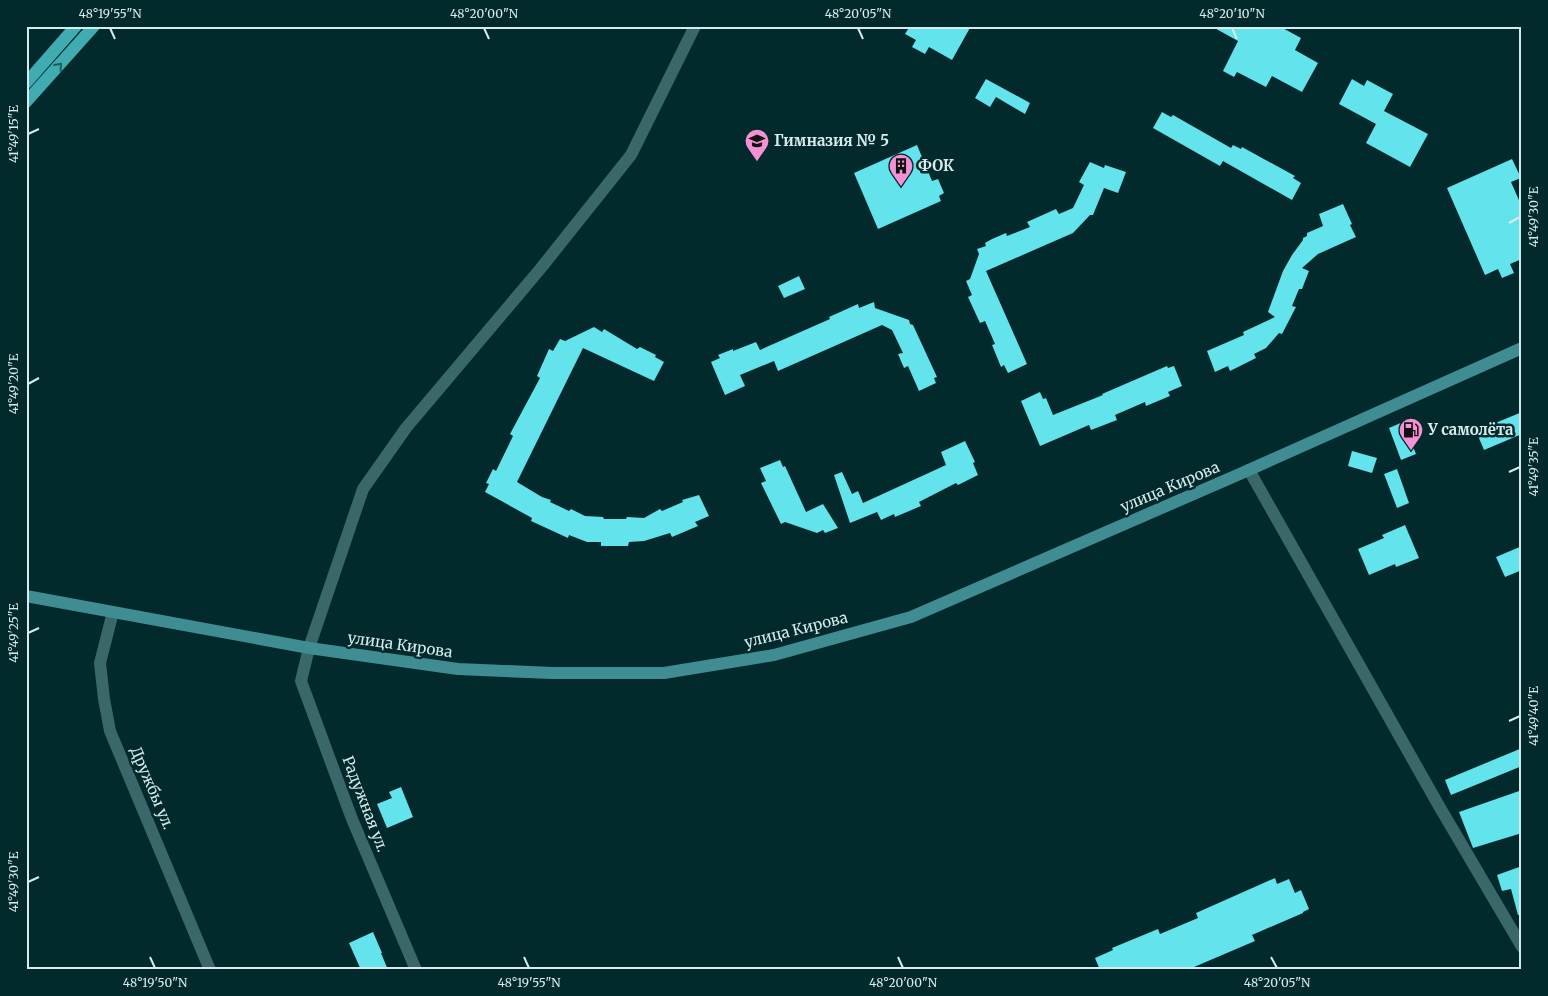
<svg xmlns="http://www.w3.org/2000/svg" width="1548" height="996" viewBox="0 0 1548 996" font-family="Merriweather,serif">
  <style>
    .building { fill: #63e3ec }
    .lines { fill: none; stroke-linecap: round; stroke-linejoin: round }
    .minor { stroke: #39676a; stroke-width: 12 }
    .secondary { stroke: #3f8d93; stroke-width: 12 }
    .primary { stroke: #41abb2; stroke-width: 12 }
    .oneway { stroke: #1b5d61 }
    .ticks { fill: none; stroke: #d7ebec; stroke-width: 2 }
    .labels { text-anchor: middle; stroke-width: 5; stroke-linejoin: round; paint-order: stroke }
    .poi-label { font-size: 15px; font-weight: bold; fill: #d7ebec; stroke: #02292b; text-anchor: start }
    .street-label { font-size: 15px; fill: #d7ebec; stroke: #02292b }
    .neatline { fill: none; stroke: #d7ebec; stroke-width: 2 }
    .ticks-label { font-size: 12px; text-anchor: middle; fill: #d7ebec }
  </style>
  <rect width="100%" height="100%" fill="#02292b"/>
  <!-- building -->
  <g class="building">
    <path d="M 910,26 L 971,26 L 952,60 L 929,47 L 925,54 L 912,47 L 916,40 L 905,34 Z"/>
    <path d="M 1211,26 L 1279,26 L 1301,38 L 1295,50 L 1318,63 L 1302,92 L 1272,76 L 1266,87 L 1237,72 L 1234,77 L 1223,71 L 1238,41 Z"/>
    <path d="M 986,79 L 1030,103 L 1025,114 L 996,97 L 990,107 L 975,98 Z"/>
    <path d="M 1352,79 L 1364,86 L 1367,80 L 1393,94 L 1384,111 L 1428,134 L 1410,167 L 1366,143 L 1376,124 L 1339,104 Z"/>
    <path d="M 1162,112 L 1171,117 L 1173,115 L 1231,148 L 1233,145 L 1241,149 L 1242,147 L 1295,176 L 1293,178 L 1301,183 L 1292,200 L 1223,161 L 1220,166 L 1153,128 Z"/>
    <path d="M 917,145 L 932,181 L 938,179 L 944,193 L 939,196 L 941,201 L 878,229 L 854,173 Z"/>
    <path d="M 1512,159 L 1521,178 L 1511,182 L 1522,207 L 1522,259 L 1510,264 L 1514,273 L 1502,278 L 1498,269 L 1485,275 L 1447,188 Z"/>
    <path d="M 1090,162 L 1104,168 L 1105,165 L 1126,172 L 1118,193 L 1104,188 L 1093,215 L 1090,215 L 1073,233 L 986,271 L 1027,364 L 1008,373 L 1004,365 L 1001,367 L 992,345 L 995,344 L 985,321 L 980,323 L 968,297 L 972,295 L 966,281 L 970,279 L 979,254 L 977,249 L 986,246 L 985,243 L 992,239 L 1006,233 L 1007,236 L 1030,227 L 1027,222 L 1056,209 L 1059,214 L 1073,208 L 1084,185 L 1079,182 Z"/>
    <path d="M 1343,204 L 1352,224 L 1350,225 L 1356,237 L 1318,254 L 1302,268 L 1309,271 L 1302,289 L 1299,289 L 1292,306 L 1296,307 L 1282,334 L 1279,333 L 1266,348 L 1254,354 L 1256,358 L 1230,371 L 1228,366 L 1215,372 L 1207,351 L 1244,335 L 1243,332 L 1275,317 L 1268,312 L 1283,271 L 1292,255 L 1303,240 L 1303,238 L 1307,236 L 1307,233 L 1323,226 L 1319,214 Z"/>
    <path d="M 799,276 L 805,289 L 784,298 L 778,286 Z"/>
    <path d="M 874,302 L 875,308 L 909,320 L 910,324 L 913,325 L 937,377 L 934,378 L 936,383 L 919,391 L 908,366 L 904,368 L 898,354 L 903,353 L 892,330 L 882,325 L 778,371 L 774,361 L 740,375 L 745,386 L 725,395 L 711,362 L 720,358 L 718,355 L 733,349 L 733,351 L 756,342 L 760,350 L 830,319 L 829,317 L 858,304 L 859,308 Z"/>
    <path d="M 594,327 L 602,332 L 604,329 L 637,349 L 640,347 L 656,355 L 655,357 L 664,362 L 654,381 L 583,348 L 517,482 L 542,497 L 551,500 L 550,502 L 569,511 L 571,509 L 585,516 L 603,517 L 604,519 L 626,519 L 627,517 L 644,518 L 660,509 L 662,511 L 683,502 L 682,500 L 699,495 L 709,516 L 695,522 L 698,526 L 672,537 L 670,533 L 644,541 L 629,542 L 628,546 L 601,546 L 601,542 L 587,542 L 569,535 L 568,538 L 531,521 L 532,518 L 485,492 L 489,484 L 486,483 L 493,469 L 496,471 L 513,436 L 510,434 L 540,378 L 537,376 L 549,349 L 553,351 L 560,339 L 565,341 Z"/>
    <path d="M 1167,366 L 1168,368 L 1174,366 L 1182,386 L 1168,392 L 1170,396 L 1146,406 L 1145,402 L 1115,415 L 1117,420 L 1091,430 L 1089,425 L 1040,446 L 1021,401 L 1040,392 L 1043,399 L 1046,398 L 1053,415 L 1103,395 L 1102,394 Z"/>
    <path d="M 1522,412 L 1522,434 L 1484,450 L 1476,431 Z"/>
    <path d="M 1403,422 L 1416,454 L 1401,460 L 1389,428 Z"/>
    <path d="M 965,441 L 975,462 L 973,463 L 978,475 L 958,485 L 956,483 L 919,502 L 921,506 L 895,517 L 894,514 L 881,520 L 877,512 L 850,523 L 834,475 L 842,472 L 852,494 L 858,491 L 863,503 L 946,465 L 941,452 Z"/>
    <path d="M 1352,451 L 1377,458 L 1372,473 L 1348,466 Z"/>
    <path d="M 780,460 L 783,467 L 785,466 L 806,512 L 823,504 L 838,528 L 825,533 L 823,530 L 817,533 L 785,522 L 781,524 L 761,483 L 766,481 L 760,468 Z"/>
    <path d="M 1397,469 L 1409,503 L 1397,508 L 1384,474 Z"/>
    <path d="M 1405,525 L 1419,558 L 1396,567 L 1395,564 L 1369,575 L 1358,549 L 1384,538 L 1382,535 Z"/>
    <path d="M 1522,546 L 1522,570 L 1505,577 L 1496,557 Z"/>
    <path d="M 1522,748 L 1522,766 L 1451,795 L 1445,780 Z"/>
    <path d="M 401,787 L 413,817 L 387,828 L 377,804 L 392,798 L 389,792 Z"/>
    <path d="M 1522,790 L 1522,833 L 1473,848 L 1459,812 Z"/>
    <path d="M 1522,866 L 1522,915 L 1518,915 L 1511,889 L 1502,891 L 1497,875 Z"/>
    <path d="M 1275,878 L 1277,884 L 1289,879 L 1295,893 L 1301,890 L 1309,909 L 1303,912 L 1303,913 L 1252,935 L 1255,941 L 1187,970 L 1100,970 L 1095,958 L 1113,950 L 1112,948 L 1158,929 L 1160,934 L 1198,918 L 1196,913 Z"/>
    <path d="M 373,932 L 382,953 L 381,953 L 388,970 L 361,970 L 349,943 Z"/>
  </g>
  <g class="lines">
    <!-- minor -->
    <g class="minor">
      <path d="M 1249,470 L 1439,806 L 1522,947"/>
      <path d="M 113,612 L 100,663 L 104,699 L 110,731 L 210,970"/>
      <path d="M 416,970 L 352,819 L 301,681 L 309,648 L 363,489 L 406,428 L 541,268 L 631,155 L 695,26"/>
    </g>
    <!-- secondary -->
    <path class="secondary" d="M 26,596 L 309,648 L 458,669 L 552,673 L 664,673 L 774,655 L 911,617 L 1242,473 L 1522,348"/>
    <!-- primary -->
    <g class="primary">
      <path d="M 26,83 L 76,26"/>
      <path d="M 26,102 L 94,26"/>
    </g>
  </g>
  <!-- one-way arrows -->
  <defs><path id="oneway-chevron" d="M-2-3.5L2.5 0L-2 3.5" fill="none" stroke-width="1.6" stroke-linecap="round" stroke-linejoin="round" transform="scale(1.25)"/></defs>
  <use class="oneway" href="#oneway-chevron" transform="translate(59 66) rotate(-48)"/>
  <!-- ticks -->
  <path class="ticks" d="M 110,28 L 115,39M 484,28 L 489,39M 858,28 L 863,39M 1232,28 L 1237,39M 28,134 L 39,129M 1509,223 L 1520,217M 28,384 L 39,378M 1509,472 L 1520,467M 28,633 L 39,628M 1509,721 L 1520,716M 28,882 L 39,877M 150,957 L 155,968M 524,957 L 529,968M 898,957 L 903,968M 1271,957 L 1277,968"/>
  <!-- icons -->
  <defs>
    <symbol id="school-pin" viewBox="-11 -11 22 30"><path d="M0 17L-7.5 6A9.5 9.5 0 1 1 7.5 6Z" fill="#f491d4" stroke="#02292b"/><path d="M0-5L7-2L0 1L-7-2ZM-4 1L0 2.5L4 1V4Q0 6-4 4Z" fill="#111"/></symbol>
    <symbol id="building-pin" viewBox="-11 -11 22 30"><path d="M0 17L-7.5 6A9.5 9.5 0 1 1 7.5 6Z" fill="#f491d4" stroke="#02292b"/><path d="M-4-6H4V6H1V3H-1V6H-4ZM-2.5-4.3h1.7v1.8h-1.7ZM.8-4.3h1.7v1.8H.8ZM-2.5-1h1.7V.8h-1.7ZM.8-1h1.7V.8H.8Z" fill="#111"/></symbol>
    <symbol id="fuel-pin" viewBox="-11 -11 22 30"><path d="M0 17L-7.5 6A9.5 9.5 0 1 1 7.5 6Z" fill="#f491d4" stroke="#02292b"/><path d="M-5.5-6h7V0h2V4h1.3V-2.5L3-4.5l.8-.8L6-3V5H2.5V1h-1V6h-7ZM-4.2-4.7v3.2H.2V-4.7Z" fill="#111"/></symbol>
  </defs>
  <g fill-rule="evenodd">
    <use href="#school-pin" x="743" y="127" width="28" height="38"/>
    <use href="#building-pin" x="887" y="152" width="28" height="38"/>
    <use href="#fuel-pin" x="1397" y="416" width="28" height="38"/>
  </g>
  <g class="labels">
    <!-- poi labels -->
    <g class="poi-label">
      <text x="774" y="146">Гимназия № 5</text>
      <text x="918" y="171">ФОК</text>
      <text x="1428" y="435">У самолёта</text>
    </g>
    <!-- street labels -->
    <g class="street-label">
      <text transform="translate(1170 487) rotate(-23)" y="5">улица Кирова</text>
      <text transform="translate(796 630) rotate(-14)" y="5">улица Кирова</text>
      <text transform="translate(400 645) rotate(8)" y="5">улица Кирова</text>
      <text transform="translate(152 788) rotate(67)" y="5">Дружбы ул.</text>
      <text transform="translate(365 804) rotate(69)" y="5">Радужная ул.</text>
    </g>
  </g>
  <!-- border -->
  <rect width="1548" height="996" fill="none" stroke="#02292b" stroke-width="55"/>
  <rect x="28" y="28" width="1492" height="940" class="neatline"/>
  <g class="ticks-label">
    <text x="110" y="18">48°19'55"N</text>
    <text x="484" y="18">48°20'00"N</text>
    <text x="858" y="18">48°20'05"N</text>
    <text x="1232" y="18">48°20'10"N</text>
    <text transform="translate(14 134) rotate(-90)" y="4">41°49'15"E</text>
    <text transform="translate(1534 217) rotate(-90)" y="4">41°49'30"E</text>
    <text transform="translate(14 384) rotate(-90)" y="4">41°49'20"E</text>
    <text transform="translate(1534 467) rotate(-90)" y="4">41°49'35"E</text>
    <text transform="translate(14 633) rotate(-90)" y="4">41°49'25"E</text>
    <text transform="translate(1534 716) rotate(-90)" y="4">41°49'40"E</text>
    <text transform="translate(14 882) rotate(-90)" y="4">41°49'30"E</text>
    <text x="155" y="987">48°19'50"N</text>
    <text x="529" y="987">48°19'55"N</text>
    <text x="903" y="987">48°20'00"N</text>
    <text x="1277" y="987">48°20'05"N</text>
  </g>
</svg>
